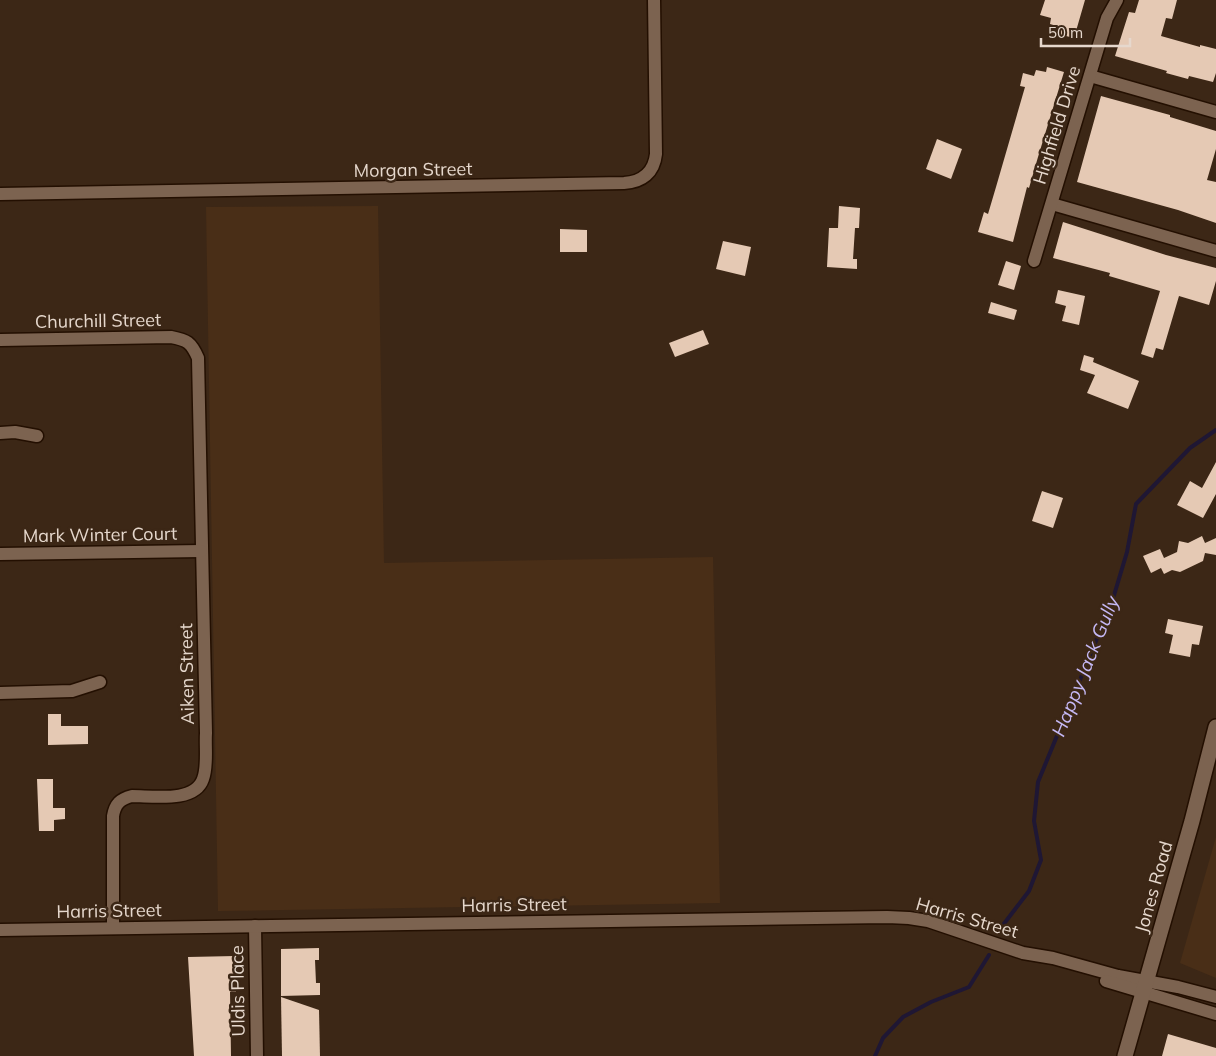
<svg xmlns="http://www.w3.org/2000/svg" width="1216" height="1056" viewBox="0 0 1216 1056" font-family="Mulish,sans-serif">
  <style>
    .built { fill: #492e17 }
    .lines { fill: none; stroke-linecap: round; stroke-linejoin: round }
    .stream { stroke: #1f1734; stroke-width: 4 }
    .building { fill: #e5c9b4 }
    .minor-casing { stroke: #230f01; stroke-width: 15 }
    .tertiary-casing { stroke: #230f01; stroke-width: 18 }
    .minor { stroke: #7c6350; stroke-width: 12 }
    .tertiary { stroke: #7c6350; stroke-width: 15 }
    .labels { text-anchor: middle; stroke-width: 5; stroke-linejoin: round; paint-order: stroke }
    .street-label { font-size: 18px; fill: #e6d8cd; stroke: #3c2716 }
    .water-label { font-size: 19px; font-style: italic; fill: #c5b8f4; stroke: #3c2716 }
  </style>
  <rect width="100%" height="100%" fill="#3c2716"/>
  <!-- built -->
  <g class="built">
    <path d="M 378,206 L 384,563 L 713,557 L 720,903 L 218,911 L 206,207 Z"/>
    <path d="M 1216,837 L 1216,978 L 1180,963 Z"/>
  </g>
  <g class="lines">
    <!-- stream -->
    <g class="stream">
      <path d="M 1003,925 L 1029,891 L 1041,860 L 1034,821 L 1038,782 L 1112,602 L 1127,552 L 1136,504 L 1190,448 L 1216,430"/>
      <path d="M 875,1056 L 883,1038 L 903,1017 L 931,1002 L 969,987 L 989,955"/>
    </g>
  </g>
  <!-- building -->
  <g class="building">
    <path d="M 1045,0 L 1085,0 L 1074,38 L 1058,34 L 1060,27 L 1050,24 L 1051,18 L 1040,15 Z"/>
    <path d="M 1139,0 L 1177,0 L 1172,19 L 1166,18 L 1161,36 L 1200,47 L 1200,45 L 1216,49 L 1216,73 L 1213,82 L 1189,76 L 1188,79 L 1166,73 L 1167,71 L 1115,56 L 1129,12 L 1135,13 Z"/>
    <path d="M 1047,67 L 1064,72 L 1038,157 L 1029,188 L 1027,187 L 1013,242 L 978,232 L 984,212 L 988,214 L 996,187 L 1025,87 L 1020,86 L 1023,73 L 1034,76 L 1036,70 L 1046,72 Z"/>
    <path d="M 1101,96 L 1170,115 L 1170,117 L 1216,131 L 1216,149 L 1207,180 L 1216,182 L 1216,223 L 1178,210 L 1077,182 Z"/>
    <path d="M 937,139 L 962,149 L 951,179 L 926,169 Z"/>
    <path d="M 839,206 L 860,208 L 859,228 L 855,228 L 853,259 L 857,259 L 857,269 L 827,267 L 829,228 L 838,228 Z"/>
    <path d="M 1063,222 L 1166,255 L 1216,268 L 1216,281 L 1209,305 L 1179,296 L 1163,350 L 1156,348 L 1153,358 L 1141,354 L 1160,291 L 1109,276 L 1110,273 L 1053,258 Z"/>
    <path d="M 560,229 L 587,230 L 587,252 L 560,252 Z"/>
    <path d="M 723,241 L 751,247 L 745,276 L 716,269 Z"/>
    <path d="M 1006,261 L 1021,266 L 1014,290 L 998,285 Z"/>
    <path d="M 1058,290 L 1085,296 L 1079,325 L 1062,321 L 1066,306 L 1055,303 Z"/>
    <path d="M 991,302 L 1017,310 L 1014,320 L 988,313 Z"/>
    <path d="M 703,330 L 709,344 L 675,357 L 669,343 Z"/>
    <path d="M 1084,355 L 1094,358 L 1093,362 L 1139,381 L 1128,409 L 1087,393 L 1095,375 L 1080,370 Z"/>
    <path d="M 1216,462 L 1216,494 L 1203,518 L 1177,505 L 1190,481 L 1202,488 Z"/>
    <path d="M 1042,491 L 1063,498 L 1053,528 L 1032,521 Z"/>
    <path d="M 1202,536 L 1205,543 L 1216,538 L 1216,555 L 1205,553 L 1203,561 L 1180,572 L 1172,570 L 1164,574 L 1161,568 L 1151,573 L 1143,556 L 1160,549 L 1164,558 L 1177,552 L 1179,541 L 1188,543 Z"/>
    <path d="M 1168,619 L 1203,626 L 1199,645 L 1192,644 L 1190,657 L 1169,653 L 1173,635 L 1165,633 Z"/>
    <path d="M 48,714 L 61,714 L 61,726 L 88,726 L 88,744 L 48,745 Z"/>
    <path d="M 37,779 L 53,779 L 53,808 L 65,808 L 65,819 L 54,820 L 54,831 L 39,831 Z"/>
    <path d="M 319,948 L 319,960 L 315,960 L 316,983 L 320,983 L 320,995 L 281,996 L 281,949 Z"/>
    <path d="M 235,956 L 236,992 L 230,992 L 231,1056 L 194,1056 L 188,957 Z"/>
    <path d="M 281,997 L 319,1010 L 320,1056 L 282,1056 Z"/>
    <path d="M 1168,1034 L 1216,1048 L 1216,1056 L 1162,1056 Z"/>
  </g>
  <g class="lines">
    <defs>
      <g id="minor">
        <path d="M 1090,76 L 1216,112"/>
        <path d="M 0,194 L 624,183 C 642,182 654,173 656,154 L 654,0"/>
        <path d="M 1052,204 L 1216,251"/>
        <path d="M 1034,261 L 1107,18 L 1117,0"/>
        <path d="M 0,340 L 171,337 C 187,340 191,342 198,358 L 206,733 C 205,747 208,766 203,779 C 195,803 153,796 132,796 C 120,799 115,804 113,816 L 113,928"/>
        <path d="M 0,433 L 15,432 L 37,436"/>
        <path d="M 0,554 L 201,551"/>
        <path d="M 0,693 L 72,691 L 100,682"/>
        <path d="M 255,926 L 257,1056"/>
        <path d="M 0,930 L 887,917 L 909,918 L 928,921 L 1023,953 L 1053,958 L 1118,976 L 1178,987 L 1216,997"/>
        <path d="M 1106,981 L 1216,1014"/>
      </g>
      <path id="tertiary" d="M 1125,1056 L 1192,821 L 1216,727"/>
    </defs>
    <!-- minor casing -->
    <use href="#minor" class="minor-casing"/>
    <!-- tertiary casing -->
    <use href="#tertiary" class="tertiary-casing"/>
    <!-- minor -->
    <use href="#minor" class="minor"/>
    <!-- tertiary -->
    <use href="#tertiary" class="tertiary"/>
  </g>
  <g class="labels">
    <!-- street labels -->
    <g class="street-label">
      <text transform="translate(1057 125) rotate(-73)" y="6">Highfield Drive</text>
      <text transform="translate(413 170) rotate(-1)" y="6">Morgan Street</text>
      <text transform="translate(98 321) rotate(-1)" y="6">Churchill Street</text>
      <text transform="translate(100 535) rotate(-1)" y="6">Mark Winter Court</text>
      <text transform="translate(187 674) rotate(-91)" y="6">Aiken Street</text>
      <text transform="translate(1154 887) rotate(-74)" y="6">Jones Road</text>
      <text transform="translate(514 905) rotate(-1)" y="6">Harris Street</text>
      <text transform="translate(109 911) rotate(-1)" y="6">Harris Street</text>
      <text transform="translate(967 918) rotate(16)" y="6">Harris Street</text>
      <text transform="translate(238 991) rotate(-91)" y="6">Uldis Place</text>
    </g>
    <!-- water labels -->
    <g class="water-label">
      <text transform="translate(1085 666) rotate(-68)" y="7">Happy Jack Gully</text>
    </g>
  </g>
  <!-- scale -->
  <path d="M1041 38v8h89v-8" fill="none" stroke="#e6d8cd" stroke-width="2.5"/>
  <text x="1048" y="38" font-size="15" fill="#e6d8cd" stroke="#3c2716" stroke-width="4" paint-order="stroke">50 m</text>
</svg>
